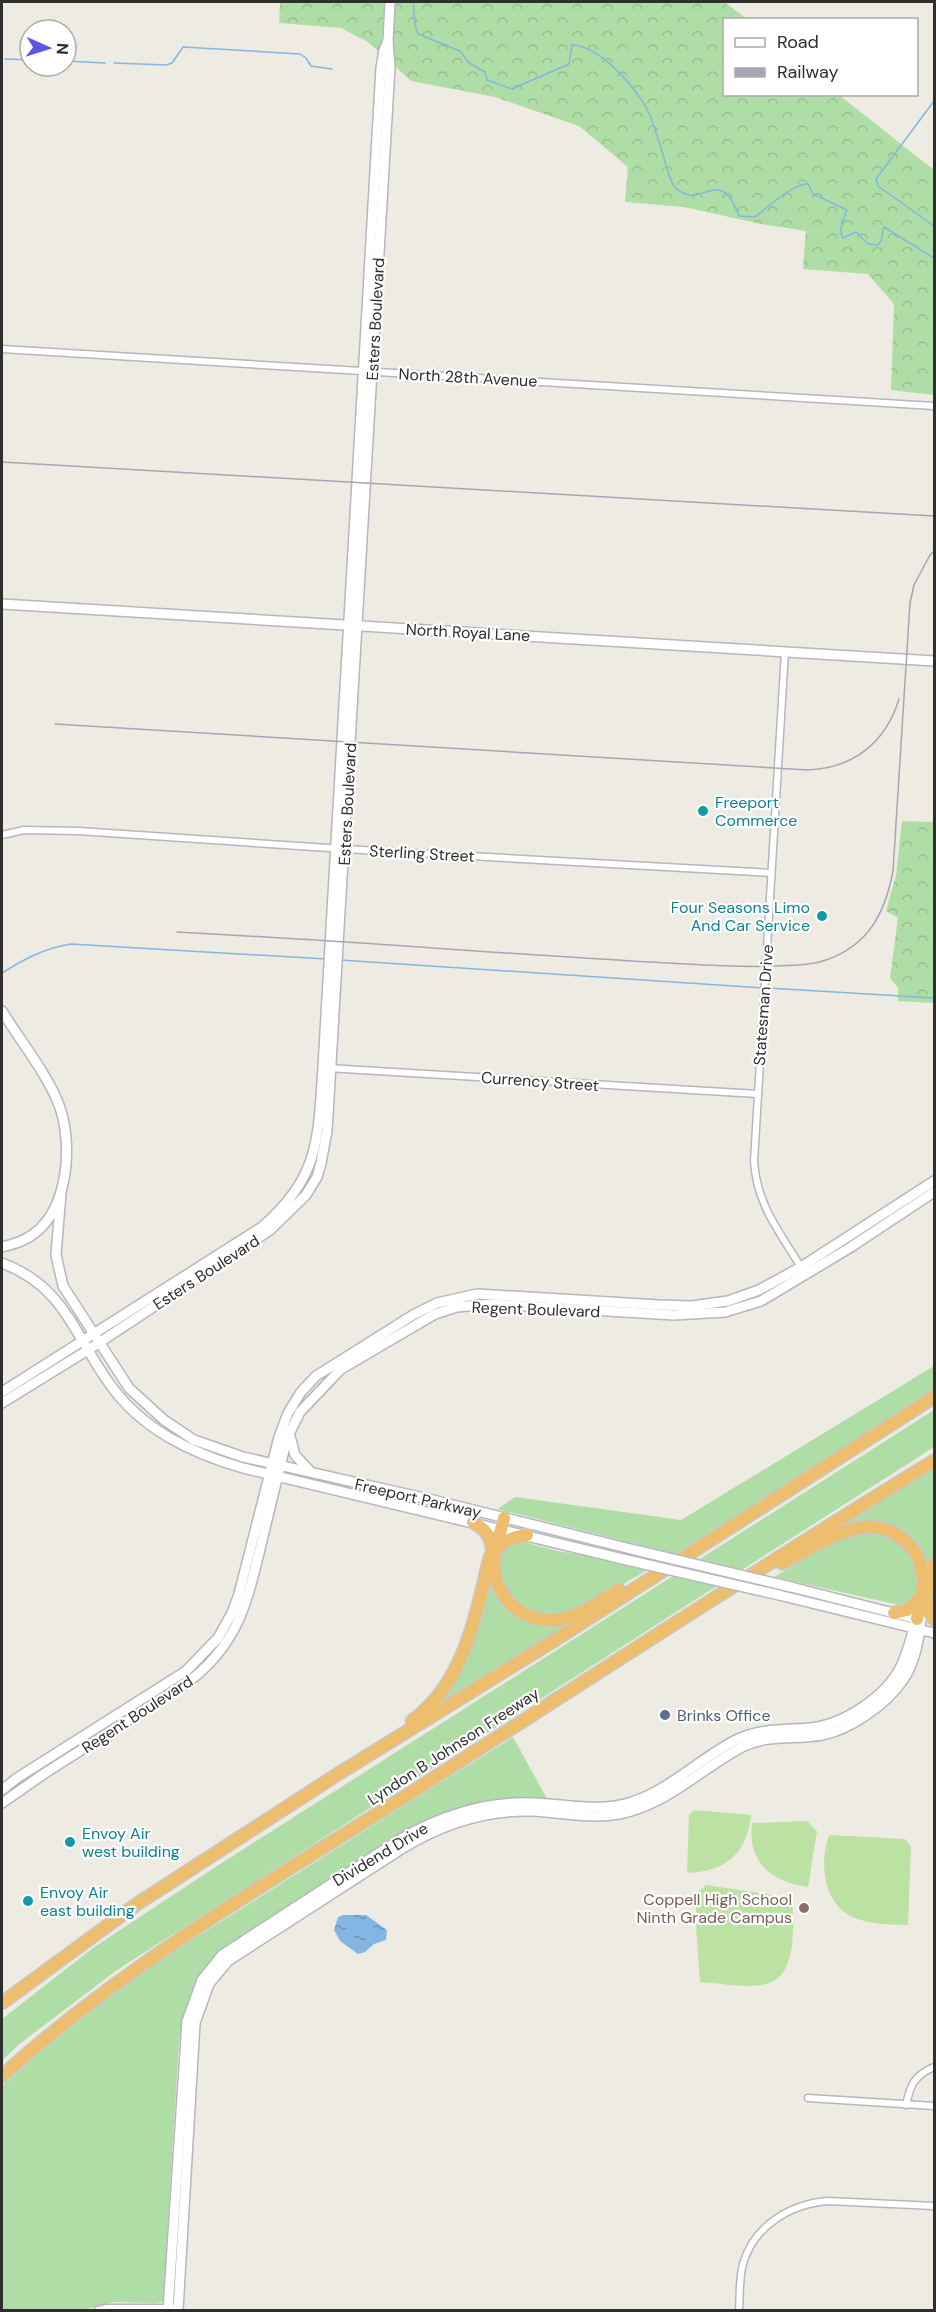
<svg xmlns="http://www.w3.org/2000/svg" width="936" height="2312" viewBox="0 0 936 2312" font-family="'DM Sans',sans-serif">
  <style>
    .grass { fill: #aedda6 }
    .forest { fill: url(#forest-crowns) }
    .pitch { fill: #bbe2a3 }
    .water { fill: url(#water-ripples) }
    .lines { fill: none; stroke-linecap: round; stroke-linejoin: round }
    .stream { stroke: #83b6e2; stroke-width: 1.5 }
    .street-casing { stroke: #b6b6c0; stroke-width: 9 }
    .secondary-casing { stroke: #b6b6c0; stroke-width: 12 }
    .highway-casing { stroke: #c9c9c9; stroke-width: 15 }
    .street { stroke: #fff; stroke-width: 6 }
    .secondary { stroke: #fff; stroke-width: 9 }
    .highway { stroke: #ecbe6e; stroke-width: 12 }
    .rail { stroke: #a6a5b5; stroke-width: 1.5 }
    .secondary-bridge-casing { stroke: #b6b6c0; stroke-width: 12; stroke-linecap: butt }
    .secondary-bridge { stroke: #fff; stroke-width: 9 }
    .culture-dot { fill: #0f9aa8; stroke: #fff; stroke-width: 2 }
    .service-dot { fill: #5c6f8a; stroke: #fff; stroke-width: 2 }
    .education-dot { fill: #8d6e63; stroke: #fff; stroke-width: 2 }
    .labels { text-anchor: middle; stroke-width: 4.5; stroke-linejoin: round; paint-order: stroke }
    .street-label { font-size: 16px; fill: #2e2e2e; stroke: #fff }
    .culture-label { font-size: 16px; fill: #0d838f; stroke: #fff; text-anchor: start }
    .service-label { font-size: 16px; fill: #4e5e75; stroke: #fff; text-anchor: start }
    .education-label { font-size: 16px; fill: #785e54; stroke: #fff; text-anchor: end }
  </style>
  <defs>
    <pattern id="forest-crowns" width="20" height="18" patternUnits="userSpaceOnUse" patternTransform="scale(1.5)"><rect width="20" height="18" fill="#aedda6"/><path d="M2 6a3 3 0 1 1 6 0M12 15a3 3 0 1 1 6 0" fill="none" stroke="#96be8f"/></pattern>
    <pattern id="water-ripples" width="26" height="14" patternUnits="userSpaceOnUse" patternTransform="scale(1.5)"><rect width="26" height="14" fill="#83b6e2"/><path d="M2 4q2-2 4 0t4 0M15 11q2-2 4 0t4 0" fill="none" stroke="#6c94b8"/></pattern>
  </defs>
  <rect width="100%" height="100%" fill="#edebe2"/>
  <!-- grass -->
  <g class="grass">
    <path d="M 934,1366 L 934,1391 C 836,1453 739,1519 637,1576 C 620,1586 573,1614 555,1615 C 535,1617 515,1608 507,1590 C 500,1575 496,1562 504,1547 L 515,1540 L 558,1551 L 636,1564 L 640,1545 L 498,1509 L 515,1497 L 681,1520 Z"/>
    <path d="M 934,1410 L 934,1447 L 117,1970 L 18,2045 L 2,2061 L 2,2019 L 93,1948 L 214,1868 Z"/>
    <path d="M 934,1466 L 934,1551 L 925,1588 L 925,1573 L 889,1528 L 828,1533 Z"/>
    <path d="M 863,1530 C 872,1531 884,1531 891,1536 C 912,1549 930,1584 907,1604 L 899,1605 L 774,1577 L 846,1534 Z"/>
    <path d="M 490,1566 L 525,1618 L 589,1612 L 425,1716 L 449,1689 Z"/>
    <path d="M 513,1737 L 547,1799 C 488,1798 458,1806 405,1831 L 223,1948 C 193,1977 187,2001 179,2041 L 163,2301 L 157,2303 L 113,2302 L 83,2310 L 2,2310 L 2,2086 L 47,2046 L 146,1969 Z"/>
  </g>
  <!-- forest -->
  <g class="forest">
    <path d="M 280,2 L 724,2 L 747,19 L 724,20 L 724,94 L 839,95 L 934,170 L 934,395 L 891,390 L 894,304 L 868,274 L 803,269 L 806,231 L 761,224 L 684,207 L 625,202 L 628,167 L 579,126 L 495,97 L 411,81 L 368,42 L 341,28 L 279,23 Z"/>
    <path d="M 902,821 L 934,822 L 934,1003 L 898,1001 L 898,988 L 890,978 L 898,918 L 886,911 L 896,875 Z"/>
  </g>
  <!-- pitch -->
  <g class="pitch">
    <path d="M 694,1810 L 751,1815 C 747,1854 725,1872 687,1873 L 689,1815 Z"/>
    <path d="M 807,1821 L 817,1831 L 808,1887 C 772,1882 747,1863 752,1823 Z"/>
    <path d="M 829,1835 L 905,1839 L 911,1846 L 908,1925 C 890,1924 869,1925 853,1917 C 823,1904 819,1862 829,1835 Z"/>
    <path d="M 706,1885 L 793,1898 C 792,1926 800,1980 761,1985 C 742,1988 719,1983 700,1982 L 696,1925 L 696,1894 Z"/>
  </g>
  <!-- water -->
  <path class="water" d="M 343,1915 L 366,1915 L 387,1930 L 386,1940 L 374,1944 L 365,1952 L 358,1954 L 340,1941 L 334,1930 L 338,1917 Z"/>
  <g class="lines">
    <!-- stream -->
    <g class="stream">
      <path d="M 413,2 C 415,12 413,25 418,34 L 460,51 L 469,63 L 485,72 L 487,80 L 512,89 L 569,64 L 572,45 C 601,46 637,89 649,113 C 654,124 657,137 661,148 C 665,159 668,179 675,187 C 702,214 718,161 739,216 L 755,217 C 767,208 794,183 808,184 L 813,194 L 847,210 C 843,220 838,228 843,238 L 856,232 L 868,244 L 878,245 L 881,241 L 884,227 L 934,258"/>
      <path d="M 5,59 L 30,60"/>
      <path d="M 66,61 L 105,63"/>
      <path d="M 114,63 L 166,65 L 172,63 L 183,47 L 300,54 L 306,58 L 311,66 L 332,69"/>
      <path d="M 934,101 L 876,179 L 878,186 L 934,226"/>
      <path d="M 340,960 L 763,988"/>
      <path d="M 2,973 C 24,959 45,948 71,944 L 326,959"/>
      <path d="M 768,988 L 934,998"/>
    </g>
    <defs>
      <g id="street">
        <path d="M 2,349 L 934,406"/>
        <path d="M 785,651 L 754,1161 C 757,1206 780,1232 802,1269"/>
        <path d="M 2,835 L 24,830 L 79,831 L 344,849 L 771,873"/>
        <path d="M 327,1068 L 758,1094"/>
        <path d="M 808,2098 L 934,2106"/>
        <path d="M 906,2105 C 910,2085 915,2075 934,2067"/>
        <path d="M 98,2310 L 107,2308 L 178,2308"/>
        <path d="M 739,2310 C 740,2296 739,2278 743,2264 C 754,2225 791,2204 828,2201 L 934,2206"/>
      </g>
      <g id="secondary">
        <path d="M 2,604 L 934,661"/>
        <path d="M 2,1011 C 19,1039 48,1075 59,1105 C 73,1143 69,1206 35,1233 C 25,1241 13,1244 2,1247"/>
        <path d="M 61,1193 L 56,1255 L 63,1286 L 129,1388 L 164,1420 L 194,1440 L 243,1457 L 433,1500 L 639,1551"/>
        <path d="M 2,1263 C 65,1287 73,1333 109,1383 C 141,1429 191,1453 243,1468 L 627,1560"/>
        <path d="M 2,1392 L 262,1227 C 320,1177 318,1139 323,1067 L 381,68 L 384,50 L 388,41"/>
        <path d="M 2,1403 L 88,1350 L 270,1230 L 306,1195 L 317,1177 L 321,1163 L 327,1131 L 390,67 L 388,41 L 390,2"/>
        <path d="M 290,1436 L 295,1455 L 311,1472"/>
        <path d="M 791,1587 L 921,1620"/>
        <path d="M 779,1595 L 934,1633"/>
        <path d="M 2,1790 L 17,1778 L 186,1671 L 218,1638 L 232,1613 L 239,1594 L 279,1437 L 288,1413 L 301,1392 L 316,1376 L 413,1315 L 437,1303 L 477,1294 L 659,1305 L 692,1306 L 728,1301 L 759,1290 L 801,1267 L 934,1181"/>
        <path d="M 2,1803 L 45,1773 L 187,1683 C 240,1643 247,1601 262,1541 C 270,1506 279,1472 287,1438 L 300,1412 L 341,1369 L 435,1314 L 457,1307 L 492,1304 L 674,1315 L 725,1312 L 761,1301 L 851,1247 L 934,1192"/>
        <path d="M 168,2310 L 187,2021 L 202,1980 L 222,1955 L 399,1840 C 439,1816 486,1801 533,1803 C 560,1804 588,1810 615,1806 C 662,1799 697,1759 738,1739 C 762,1728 785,1730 810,1728 C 844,1725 889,1695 903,1662 C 909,1648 912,1633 917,1619"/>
        <path d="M 178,2310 L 195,2023 L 209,1984 L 228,1961 L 403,1848 C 442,1824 487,1810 533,1811 C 561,1813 591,1819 619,1814 C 666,1805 701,1769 742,1747 C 768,1734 795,1740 822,1735 C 850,1730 887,1704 903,1680 C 915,1663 919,1640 921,1620"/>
      </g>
      <g id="highway">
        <path d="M 504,1518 C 501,1532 494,1548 494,1563 C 494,1600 526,1626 562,1619 C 582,1615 602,1600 619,1590"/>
        <path d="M 473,1522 C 485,1529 490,1535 492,1548"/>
        <path d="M 496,1549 C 506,1539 514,1537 527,1535"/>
        <path d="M 782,1563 C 805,1551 834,1533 858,1528 C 890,1521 921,1545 923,1578 C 924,1591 919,1606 917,1619"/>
        <path d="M 928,1590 L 934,1564"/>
        <path d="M 926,1598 L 928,1610 L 934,1619"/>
        <path d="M 894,1613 L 907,1610 L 920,1598"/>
        <path d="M 412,1721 C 465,1682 475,1617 490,1557"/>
        <path d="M 2,2003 L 137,1904 L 338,1774 L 558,1638 L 934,1397"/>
        <path d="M 2,2076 C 125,1964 271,1881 412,1792 C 586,1681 758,1568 934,1461"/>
      </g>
    </defs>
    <!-- street casing -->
    <use href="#street" class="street-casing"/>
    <!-- secondary casing -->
    <use href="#secondary" class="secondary-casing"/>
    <!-- highway casing -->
    <use href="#highway" class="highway-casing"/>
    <!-- street -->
    <use href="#street" class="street"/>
    <!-- secondary -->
    <use href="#secondary" class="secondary"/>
    <!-- highway -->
    <use href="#highway" class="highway"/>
    <!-- rail -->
    <g class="rail">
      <path d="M 2,462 L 934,516"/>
      <path d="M 55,724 L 808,770 C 854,768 886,742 899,699"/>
      <path d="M 177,932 C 334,940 492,953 649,962 C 692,964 734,968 776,966 C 793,965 810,966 826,960 C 869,945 885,913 893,871 L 910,603 L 914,585 L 930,555 L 934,551"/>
    </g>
    <defs>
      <g id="secondary-bridge">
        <path d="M 639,1551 L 791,1587"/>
        <path d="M 627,1560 L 779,1595"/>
      </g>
    </defs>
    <!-- secondary-bridge casing -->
    <use href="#secondary-bridge" class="secondary-bridge-casing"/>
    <!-- secondary-bridge -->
    <use href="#secondary-bridge" class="secondary-bridge"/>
  </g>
  <!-- markers -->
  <g class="culture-dot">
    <circle cx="703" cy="811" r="6"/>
    <circle cx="822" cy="916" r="6"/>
    <circle cx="70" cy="1842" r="6"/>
    <circle cx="28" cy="1901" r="6"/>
  </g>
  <circle class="service-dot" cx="665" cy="1715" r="6"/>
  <circle class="education-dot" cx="804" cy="1908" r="6"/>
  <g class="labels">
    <!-- street labels -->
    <g class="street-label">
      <text transform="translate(375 319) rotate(-87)" y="6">Esters Boulevard</text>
      <text transform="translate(468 377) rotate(3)" y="6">North 28th Avenue</text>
      <text transform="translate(468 632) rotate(3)" y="6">North Royal Lane</text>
      <text transform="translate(347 804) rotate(-87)" y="6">Esters Boulevard</text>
      <text transform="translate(422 853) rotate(3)" y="6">Sterling Street</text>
      <text transform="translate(763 1005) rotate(-86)" y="6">Statesman Drive</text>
      <text transform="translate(540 1081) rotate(4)" y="6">Currency Street</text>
      <text transform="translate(206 1272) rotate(-33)" y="6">Esters Boulevard</text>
      <text transform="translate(536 1309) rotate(2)" y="6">Regent Boulevard</text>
      <text transform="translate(418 1498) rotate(13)" y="6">Freeport Parkway</text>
      <text transform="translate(137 1714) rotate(-33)" y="6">Regent Boulevard</text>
      <text transform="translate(453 1746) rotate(-33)" y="6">Lyndon B Johnson Freeway</text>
      <text transform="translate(380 1854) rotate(-31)" y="6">Dividend Drive</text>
    </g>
    <!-- culture labels -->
    <g class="culture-label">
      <text x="715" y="808">Freeport<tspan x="715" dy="18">Commerce</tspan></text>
      <text x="810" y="913" text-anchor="end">Four Seasons Limo<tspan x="810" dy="18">And Car Service</tspan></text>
      <text x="82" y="1839">Envoy Air<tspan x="82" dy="18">west building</tspan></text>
      <text x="40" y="1898">Envoy Air<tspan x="40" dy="18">east building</tspan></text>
    </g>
    <!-- service labels -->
    <g class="service-label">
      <text x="677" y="1721">Brinks Office</text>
    </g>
    <!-- education labels -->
    <g class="education-label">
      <text x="792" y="1905">Coppell High School<tspan x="792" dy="18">Ninth Grade Campus</tspan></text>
    </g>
  </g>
  <!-- border -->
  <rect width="936" height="2312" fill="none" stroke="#2e2e2e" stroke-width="6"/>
  <!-- legend -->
  <rect x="723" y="18" width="195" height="78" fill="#ffffff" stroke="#ababab" stroke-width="1.5"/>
  <rect x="735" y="38" width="30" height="9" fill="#ffffff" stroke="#ababab" stroke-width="1.5"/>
  <text x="777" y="48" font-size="18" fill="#2e2e2e">Road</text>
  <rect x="735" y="68" width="30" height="9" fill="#a6a5b5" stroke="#ababab" stroke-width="1.5"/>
  <text x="777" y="78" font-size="18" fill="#2e2e2e">Railway</text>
  <!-- north arrow -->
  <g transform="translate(48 48) rotate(93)"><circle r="28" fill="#ffffff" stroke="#ababab" stroke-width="1.5"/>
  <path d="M0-4.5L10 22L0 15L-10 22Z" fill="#5957e5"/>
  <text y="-9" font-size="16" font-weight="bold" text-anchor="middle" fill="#2e2e2e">N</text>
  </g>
</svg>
